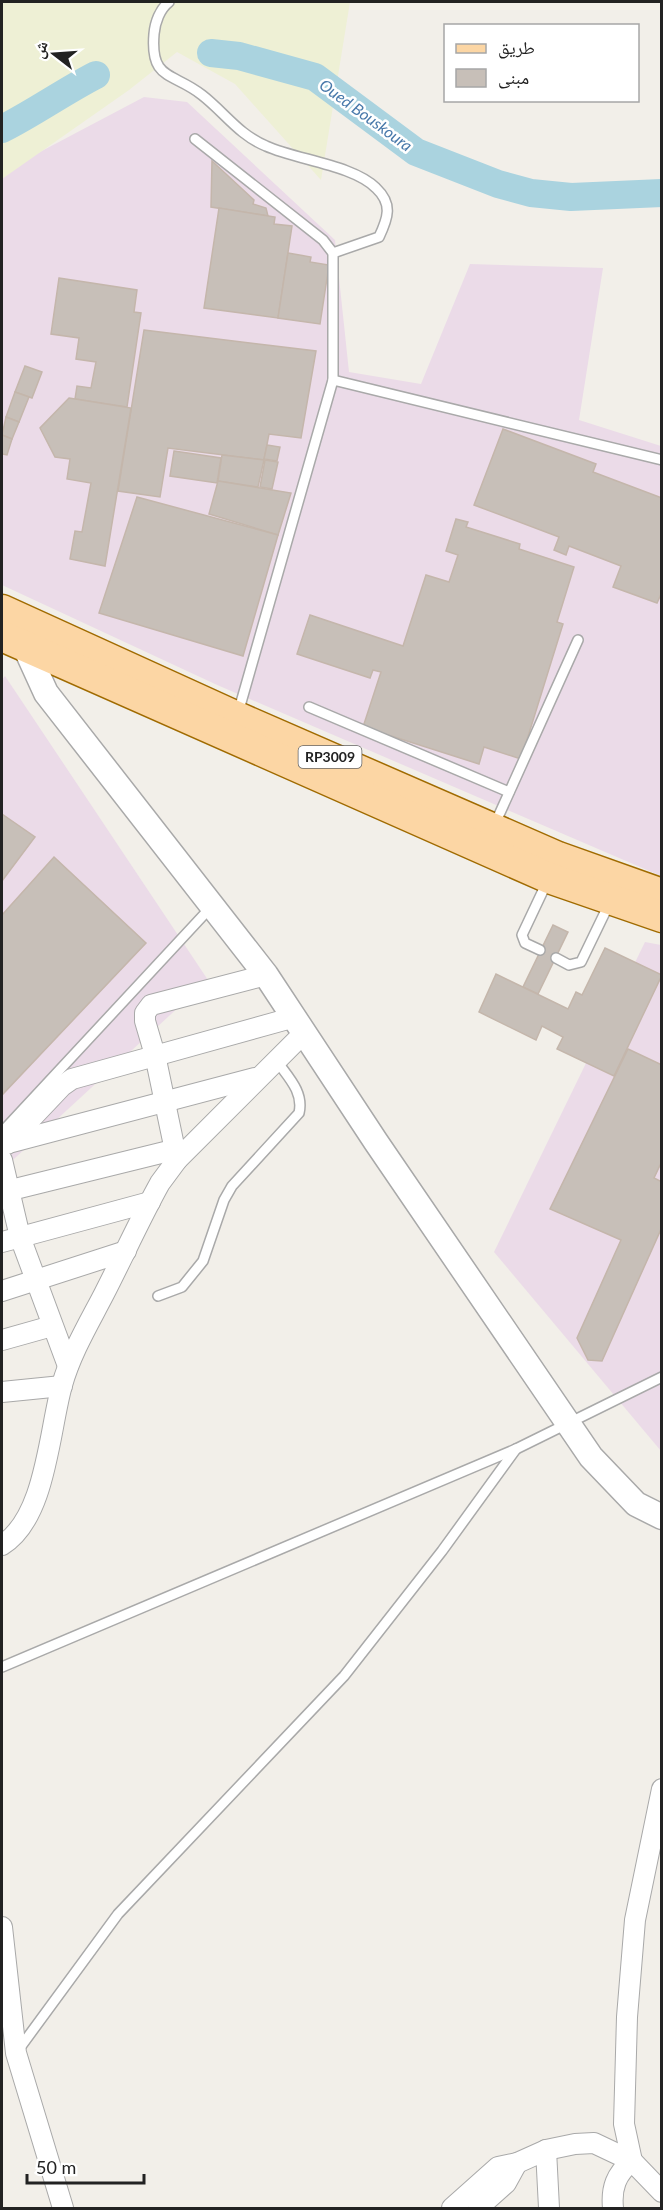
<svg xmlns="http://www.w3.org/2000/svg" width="663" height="2210" viewBox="0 0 663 2210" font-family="Lato,'Noto Naskh Arabic',sans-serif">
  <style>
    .industrial { fill: #ebdbe8 }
    .farmland { fill: #eef0d5 }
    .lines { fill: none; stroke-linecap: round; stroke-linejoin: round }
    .river { stroke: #aad3df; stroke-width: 28 }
    .building { fill: #c7bfb8; stroke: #c4b6ab; stroke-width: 1.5 }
    .service-casing { stroke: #a9a9a9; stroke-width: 12 }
    .minor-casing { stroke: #a9a9a9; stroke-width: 22 }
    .tertiary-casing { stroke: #a9a9a9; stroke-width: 27 }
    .primary-casing { stroke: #a06b00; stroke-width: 33 }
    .service { stroke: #fff; stroke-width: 9 }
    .minor { stroke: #fff; stroke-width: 20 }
    .tertiary { stroke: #fff; stroke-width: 24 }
    .primary { stroke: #fcd6a4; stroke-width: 30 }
    .labels { text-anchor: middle; stroke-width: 5; stroke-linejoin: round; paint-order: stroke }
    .shield { fill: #fff; stroke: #646464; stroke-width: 1.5 }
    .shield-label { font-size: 14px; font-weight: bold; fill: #222 }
    .water-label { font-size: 16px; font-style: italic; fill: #4a7aab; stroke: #fff }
  </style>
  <rect width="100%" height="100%" fill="#f2efe9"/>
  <!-- industrial -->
  <g class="industrial">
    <path d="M 144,97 L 187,102 L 335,240 L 349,372 L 421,384 L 470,264 L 603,268 L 579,420 L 661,446 L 661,876 L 215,684 L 2,585 L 2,172 Z"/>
    <path d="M 5,676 L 208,980 L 2,1170 L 2,680 Z"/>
    <path d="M 645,942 L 661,945 L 661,1451 L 494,1252 Z"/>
  </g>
  <!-- farmland -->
  <path class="farmland" d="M 2,2 L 350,2 L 321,180 L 235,84 L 177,52 L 129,90 L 2,179 Z"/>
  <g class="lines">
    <!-- river -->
    <g class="river">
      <path d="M 211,53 L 239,56 L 315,77 L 416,152 L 498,184 L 531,193 L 571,197 L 662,193"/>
      <path d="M 2,129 C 34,113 63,92 96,75"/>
    </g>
  </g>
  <!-- building -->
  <g class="building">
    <path d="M 212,161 L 254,200 L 253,204 L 266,208 L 268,216 L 211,207 Z"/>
    <path d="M 219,208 L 275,217 L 274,224 L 292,226 L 278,318 L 204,308 Z"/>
    <path d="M 288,253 L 311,257 L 310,262 L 329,265 L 320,324 L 278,318 Z"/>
    <path d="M 59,278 L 137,290 L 134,312 L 141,313 L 127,407 L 75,399 L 77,386 L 91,388 L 96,362 L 76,359 L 79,338 L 51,334 Z"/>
    <path d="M 144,330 L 316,351 L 301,438 L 269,434 L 264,460 L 168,448 L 160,497 L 118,491 Z"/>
    <path d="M 25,366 L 42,372 L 32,398 L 15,392 Z"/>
    <path d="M 15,392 L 29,397 L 19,422 L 6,417 Z"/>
    <path d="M 69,398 L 131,408 L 105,566 L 70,559 L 75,531 L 82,532 L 91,483 L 67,479 L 70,459 L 55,457 L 40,428 Z"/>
    <path d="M 6,417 L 19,422 L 12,439 L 2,435 Z"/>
    <path d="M 503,429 L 596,464 L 593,472 L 662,498 L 662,592 L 657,603 L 613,587 L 621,566 L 569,546 L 566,555 L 554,550 L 559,537 L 474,505 Z"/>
    <path d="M 2,435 L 12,439 L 7,455 L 2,454 Z"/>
    <path d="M 267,445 L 280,447 L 277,461 L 264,459 Z"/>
    <path d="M 174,451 L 221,458 L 217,483 L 170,476 Z"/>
    <path d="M 222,455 L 264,460 L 258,487 L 218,481 Z"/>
    <path d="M 265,460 L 278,462 L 272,489 L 260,487 Z"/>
    <path d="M 218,481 L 291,493 L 278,535 L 209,514 Z"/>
    <path d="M 137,497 L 278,535 L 243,656 L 99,613 Z"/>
    <path d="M 456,519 L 468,522 L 466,527 L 520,544 L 519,549 L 574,567 L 557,622 L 563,624 L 521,759 L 484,747 L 479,764 L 363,727 L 381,672 L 373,670 L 370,678 L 297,654 L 310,615 L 403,646 L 426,575 L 449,582 L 458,555 L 446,551 Z"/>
    <path d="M 2,814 L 35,837 L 2,881 Z"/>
    <path d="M 54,857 L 146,943 L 2,1095 L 2,915 Z"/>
    <path d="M 553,925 L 568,932 L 538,994 L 523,987 Z"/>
    <path d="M 605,948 L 662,975 L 614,1076 L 557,1049 L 563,1037 L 542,1026 L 536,1040 L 479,1012 L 496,974 L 568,1009 L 576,992 L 582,995 Z"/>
    <path d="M 628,1049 L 662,1065 L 662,1161 L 654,1178 L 662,1182 L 662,1227 L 602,1361 L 588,1360 L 577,1338 L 621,1240 L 550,1209 Z"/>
  </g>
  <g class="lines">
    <defs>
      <g id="service">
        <path d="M 169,2 C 160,9 155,22 154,34 C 150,81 173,72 202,95 C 224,112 239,135 266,146 C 297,160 353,165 376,188 C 393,204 388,218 379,237 L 333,253"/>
        <path d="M 195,139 L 323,240 L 333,253 L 333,380"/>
        <path d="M 309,707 L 509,792"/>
        <path d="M 238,713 L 333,380 L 662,460"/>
        <path d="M 494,826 L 578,640"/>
        <path d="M 540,950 L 525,943 L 522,935 L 548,880"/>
        <path d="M 556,958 L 569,965 L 581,962 L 610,902"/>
        <path d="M 2,1132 L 211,907"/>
        <path d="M 158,1296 L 182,1287 L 203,1261 L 224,1200 L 232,1186 L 299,1113 C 304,1092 288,1077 276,1060"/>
        <path d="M 2,1667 L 516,1449 L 662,1377"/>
        <path d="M 19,2049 L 118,1914 L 344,1676 L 442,1551 L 516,1449"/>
      </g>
      <g id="minor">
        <path d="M 8,1143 L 255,1078"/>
        <path d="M 7,1144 L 62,1086 L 72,1079 L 295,1017"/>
        <path d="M 2,1160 L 20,1237 L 68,1366"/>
        <path d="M 177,1160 L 155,1055 L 145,1021 L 145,1013 L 151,1005 L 266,975"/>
        <path d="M 7,1191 L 177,1149"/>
        <path d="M 2,1242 L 150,1202"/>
        <path d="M 2,1291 L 126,1251"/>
        <path d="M 2,1340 L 52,1326"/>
        <path d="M 2,1392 L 62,1386"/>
        <path d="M 2,1545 C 46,1518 49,1431 62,1385 C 71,1353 89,1323 104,1294 C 123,1257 140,1219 160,1183 L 177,1160 L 305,1032"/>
        <path d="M 2,1927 L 16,2053 L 63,2208"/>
        <path d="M 546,2150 L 549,2208"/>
        <path d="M 632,2161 L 624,2124 L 627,2017 L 635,1920 L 662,1789"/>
        <path d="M 452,2208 L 498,2167 L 517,2163 L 546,2150 L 575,2144 L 594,2143 L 632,2161 L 662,2192"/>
        <path d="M 478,2208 L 506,2183 L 517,2163"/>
        <path d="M 613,2208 C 611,2188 616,2174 632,2161"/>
      </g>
      <path id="tertiary" d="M 23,635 L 25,647 L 46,693 L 266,975 L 376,1142 L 591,1457 L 636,1504 L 662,1517"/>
      <g id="primary">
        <path d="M 2,610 L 237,717 L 558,857 L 662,894"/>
        <path d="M 2,636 L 549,878 L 662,917"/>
      </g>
    </defs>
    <!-- service casing -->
    <use href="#service" class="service-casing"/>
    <!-- minor casing -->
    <use href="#minor" class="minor-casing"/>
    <!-- tertiary casing -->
    <use href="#tertiary" class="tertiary-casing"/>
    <!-- primary casing -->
    <use href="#primary" class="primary-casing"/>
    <!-- service -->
    <use href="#service" class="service"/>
    <!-- minor -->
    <use href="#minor" class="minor"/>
    <!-- tertiary -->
    <use href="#tertiary" class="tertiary"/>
    <!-- primary -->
    <use href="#primary" class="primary"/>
  </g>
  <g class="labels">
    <!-- shield labels -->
    <rect class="shield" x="298.5" y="746" width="63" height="22" rx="4.5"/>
    <g class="shield-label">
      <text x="330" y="762">RP3009</text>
    </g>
    <!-- water labels -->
    <g class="water-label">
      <text transform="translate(366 115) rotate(36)" y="6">Oued Bouskoura</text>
    </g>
  </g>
  <!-- border -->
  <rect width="663" height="2210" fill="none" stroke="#222222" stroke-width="6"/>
  <!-- legend -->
  <rect x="444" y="24" width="195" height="78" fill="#ffffff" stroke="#a7a7a7" stroke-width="1.5"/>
  <rect x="456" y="44" width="30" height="9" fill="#fcd6a4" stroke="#a7a7a7" stroke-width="1.5"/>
  <text x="498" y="54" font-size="18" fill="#222222">طريق</text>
  <rect x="456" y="69" width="30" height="18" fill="#c7bfb8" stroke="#a7a7a7" stroke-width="1.5"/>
  <text x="498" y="84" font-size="18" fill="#222222">مبنى</text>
  <!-- north arrow -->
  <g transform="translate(54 54) rotate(287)" stroke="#ffffff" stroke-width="4.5" paint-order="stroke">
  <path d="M0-4.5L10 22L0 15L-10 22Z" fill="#222222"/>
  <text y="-9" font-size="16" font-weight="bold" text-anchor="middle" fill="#222222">ش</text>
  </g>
  <!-- scale -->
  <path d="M27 2174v9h117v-9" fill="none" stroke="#222222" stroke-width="3"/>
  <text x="36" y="2174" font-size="18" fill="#222222" stroke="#ffffff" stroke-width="4.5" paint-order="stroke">50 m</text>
</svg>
